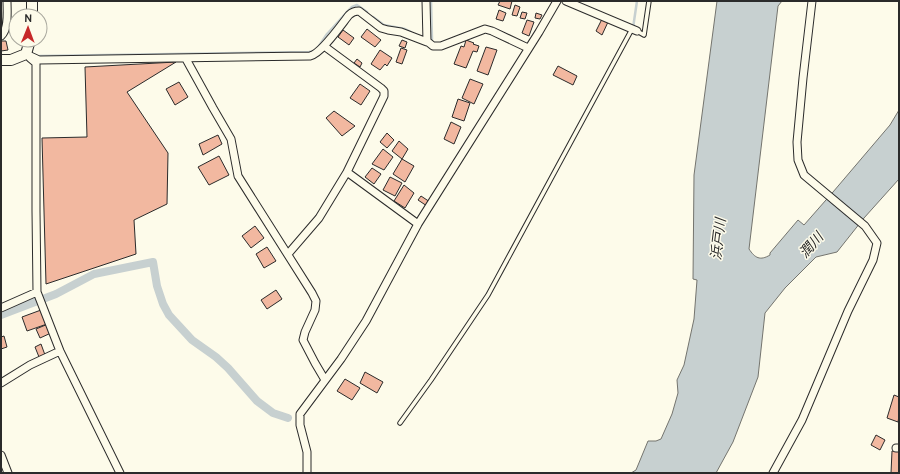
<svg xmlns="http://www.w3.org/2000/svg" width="900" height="474" font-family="Cabin,'Noto Sans JP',sans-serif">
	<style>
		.water { fill: #c7d0d0; stroke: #74746e }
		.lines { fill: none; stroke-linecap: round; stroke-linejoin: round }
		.stream { stroke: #c7d0d0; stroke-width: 2.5 }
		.canal { stroke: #c7d0d0; stroke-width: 8 }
		.building { fill: #f2b8a0; stroke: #2b2b2b }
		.lane-casing { stroke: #2b2b2b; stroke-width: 5.5 }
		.street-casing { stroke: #2b2b2b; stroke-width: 9 }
		.secondary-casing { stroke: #2b2b2b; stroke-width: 12 }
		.lane { stroke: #fdfbea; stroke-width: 3.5 }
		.street { stroke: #fdfbea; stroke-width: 7 }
		.secondary { stroke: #fdfbea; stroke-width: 10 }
		.labels { text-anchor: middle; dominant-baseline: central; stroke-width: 3; stroke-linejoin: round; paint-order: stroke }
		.water-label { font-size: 14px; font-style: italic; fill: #2b2b2b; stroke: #fdfbea }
	</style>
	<rect width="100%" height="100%" fill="#fdfbea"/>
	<!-- water -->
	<path class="water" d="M717,1H782L778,6L749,249C755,258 760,261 770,255V253L798,220L804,225L833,192L890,125L899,110V179L864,218L837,252L816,257L785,288L765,313L758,377L733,442L716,473H631L636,470L648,441H656L661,439L672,414L678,393L677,380L684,365L694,319L697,280L693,279L694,175Z"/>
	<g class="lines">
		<!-- stream -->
		<path class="stream" d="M431,1L432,39
			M373,17L384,25L405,29L411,32
			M633,28L637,1
			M40,56L309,52L315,51L317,49L327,34L347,12L352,7L357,5L367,12"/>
		<!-- canal -->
		<path class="canal" d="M1,315L56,294L94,274L153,262L157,286L163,304L169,315L192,340L216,357L228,368L257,401L273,413L288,418"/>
	</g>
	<!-- building -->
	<path class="building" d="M500,1H512L510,9L498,5Z
		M515,5L520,7L517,16L512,15Z
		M499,10L506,13L503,21L496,19Z
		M522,12L527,13L525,19L520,18Z
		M536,13L542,15L540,19L535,18Z
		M602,19L608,22L602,35L596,31Z
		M527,20L534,22L529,36L522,33Z
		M367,29L381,40L375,47L361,37Z
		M343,30L354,38L349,45L338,37Z
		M402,40L407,42L405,48L399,46Z
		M466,40L474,43L473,44L479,46L477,52L473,51L466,68L454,64L461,46L464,47Z
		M1,41H6L8,50L1,51Z
		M486,47L497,50L488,75L477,71Z
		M401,48L407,50L402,64L396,62Z
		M380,50L392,58L387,66L385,64L380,70L371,64Z
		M357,59L362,63L360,67L354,63Z
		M176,62L127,92L168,153L167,204L134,220L136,254L46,284L42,138L87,137L85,67Z
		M558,66L577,76L573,85L553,75Z
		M470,79L483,84L474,104L462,98Z
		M179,82L188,97L175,105L166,89Z
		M360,84L370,91L361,105L350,98Z
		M458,99L470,103L464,121L452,117Z
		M334,111L355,126L342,136L326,118Z
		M451,122L461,127L454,144L444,139Z
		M387,133L394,140L387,148L380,142Z
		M218,135L222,144L203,155L199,144Z
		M399,141L408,149L402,159L392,151Z
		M383,149L393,157L384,170L372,164Z
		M219,156L229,175L209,185L198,167Z
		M402,159L414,166L405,182L393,174Z
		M372,168L381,174L374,184L365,177Z
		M390,177L402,183L395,196L383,190Z
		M404,185L414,193L405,208L394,201Z
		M421,196L430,202L427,206L418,200Z
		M255,226L264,238L251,248L242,236Z
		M267,247L276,261L264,268L256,254Z
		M276,290L282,299L267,309L261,300Z
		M41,310L47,324L27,331L22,317Z
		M48,324L51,333L40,338L36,329Z
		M4,336L7,347L1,349V337Z
		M41,344L45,355L39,357L35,347Z
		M365,372L383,382L377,393L360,383Z
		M345,379L360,388L352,400L337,391Z
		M894,395L899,397V416L898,422L887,418Z
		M876,435L885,440L880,450L871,445Z
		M892,451H899V473H891Z"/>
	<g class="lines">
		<!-- lane casing -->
		<g class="lane-casing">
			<path id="lane" d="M637,31L644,35L649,1
				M400,423L431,380L488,295L632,29"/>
		</g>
		<!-- street casing -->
		<g class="street-casing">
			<path id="street" d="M426,1L427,42
				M566,1L637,31
				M1,36C9,29 7,11 7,1
				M26,54L39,60L310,56C321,54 341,25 349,15C352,12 355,11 359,11L381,28L388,30L401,32L427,42H428L433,46H441L485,29L492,31L528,48
				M30,58L36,63V211L37,292L60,351L120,473
				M186,59L213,108L231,139L238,176L312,293L316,301L315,310L305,332L303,340L315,363L325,380
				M347,172L418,224
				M288,254L319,218L347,172L384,96V91L381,88L324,46
				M1,308L37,292
				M1,383L30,365L60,351
				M896,448H899
				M1,455L8,473
				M307,473V452L300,425V414L341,359L366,321L418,224L539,32L557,1
				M773,473L802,420L848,311L873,260L877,243L865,226L804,175L798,160L797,142L803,78L812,1"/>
		</g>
		<!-- secondary casing -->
		<g class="secondary-casing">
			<path id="secondary" d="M32,16V1
				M1,60H11L26,54L30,40"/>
		</g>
		<!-- lane -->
		<use href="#lane" class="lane"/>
		<!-- street -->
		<use href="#street" class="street"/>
		<!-- secondary -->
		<use href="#secondary" class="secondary"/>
	</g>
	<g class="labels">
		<!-- water labels -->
		<g class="water-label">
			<text transform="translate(718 239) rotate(-83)">浜戸川</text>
			<text transform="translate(811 245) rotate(-49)">潤川</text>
		</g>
	</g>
	<!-- border -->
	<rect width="900" height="474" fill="none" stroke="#2b2b2b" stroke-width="4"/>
	<!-- north arrow -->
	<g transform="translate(28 28) rotate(1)"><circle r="19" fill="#fdfbea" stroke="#a9a89e"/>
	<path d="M0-3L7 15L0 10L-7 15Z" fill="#c62828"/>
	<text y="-6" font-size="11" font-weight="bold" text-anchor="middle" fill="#2b2b2b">N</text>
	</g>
</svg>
